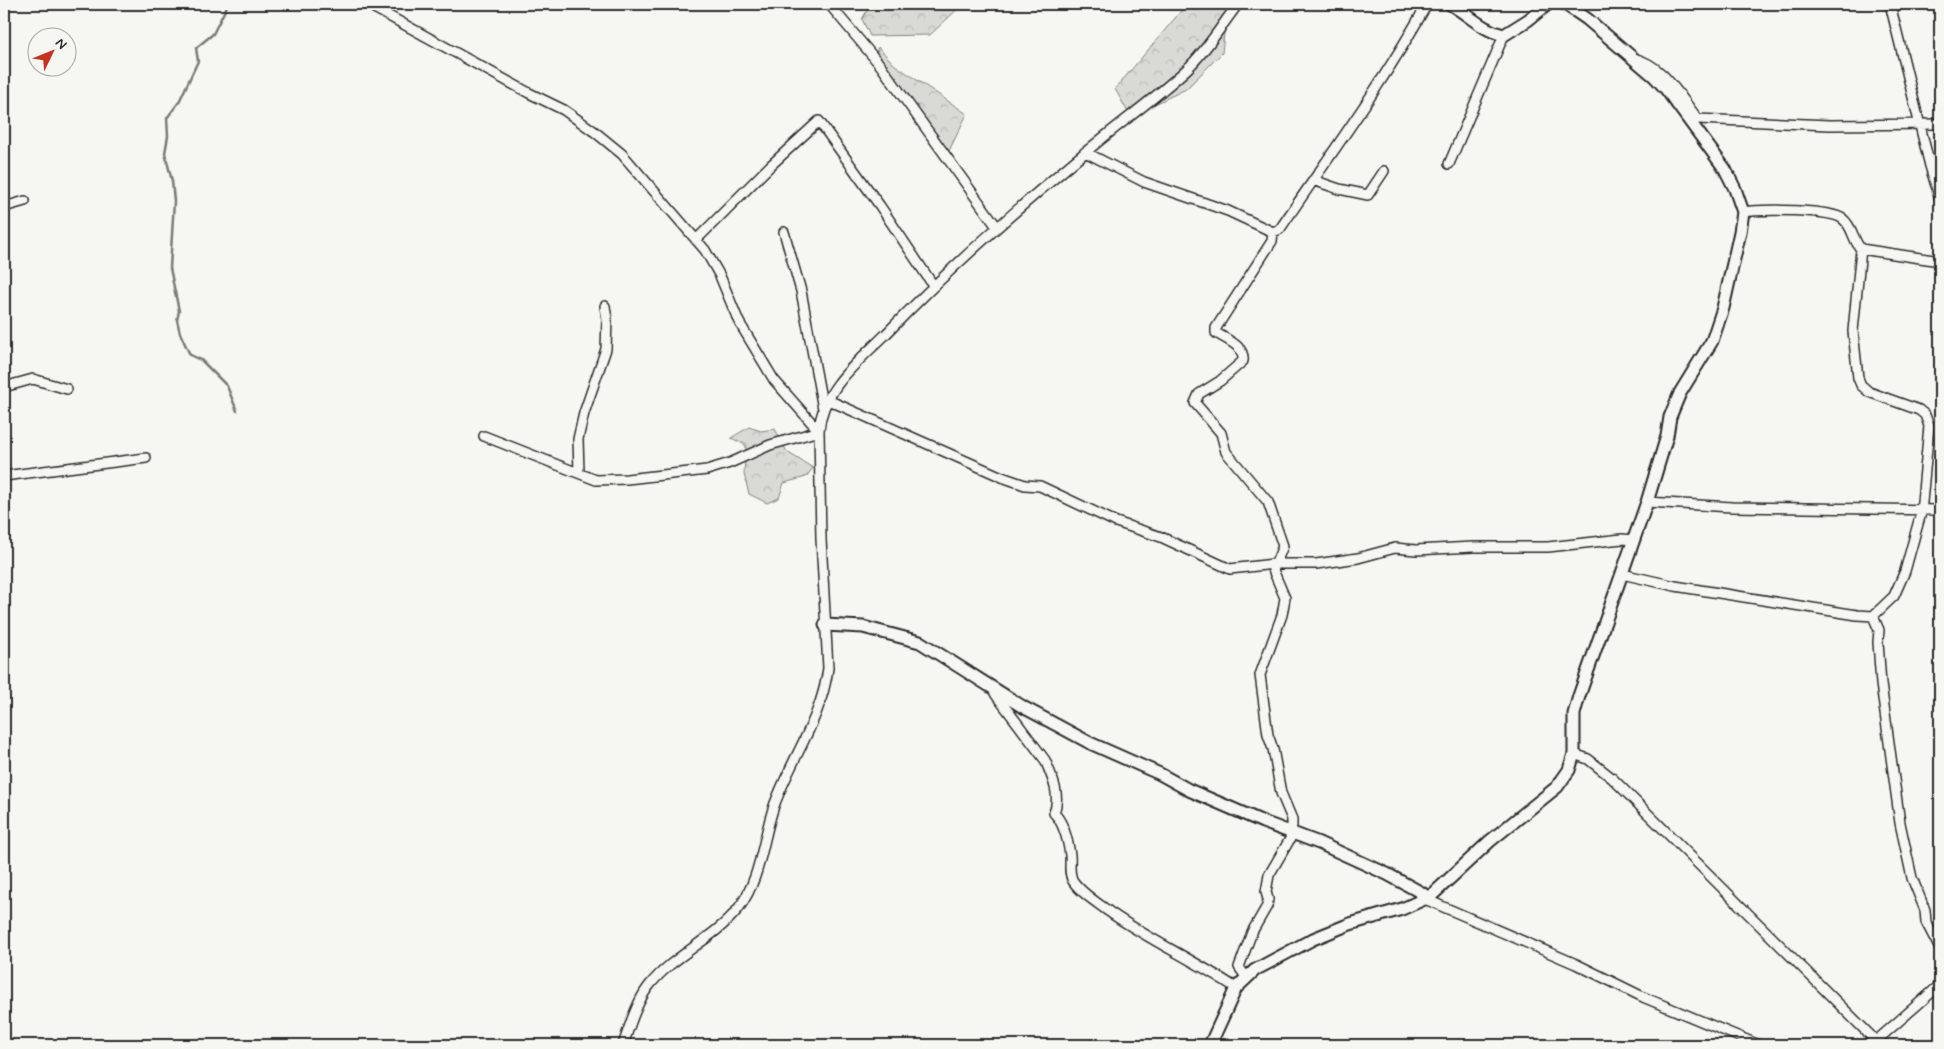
<svg xmlns="http://www.w3.org/2000/svg" width="1944" height="1049" font-family="Mynerve,sans-serif">
	<style>
		.forest { fill: url(#forest-crowns); stroke: #828280 }
		.lines { fill: none; stroke-linecap: round; stroke-linejoin: round }
		.stream { stroke: #7a7a78; stroke-width: 2.5 }
		.minor-casing { stroke: #2b2b2b; stroke-width: 12 }
		.tertiary-casing { stroke: #2b2b2b; stroke-width: 15 }
		.minor { stroke: #f6f6f2; stroke-width: 9 }
		.tertiary { stroke: #f6f6f2; stroke-width: 11 }
	</style>
	<defs>
		<pattern id="forest-crowns" width="20" height="18" patternUnits="userSpaceOnUse" patternTransform="scale(1.25)"><rect width="20" height="18" fill="#d9d9d5"/><path d="M2 6a3 3 0 1 1 6 0M12 15a3 3 0 1 1 6 0" fill="none" stroke="#babab7"/></pattern>
	</defs>
	<rect width="100%" height="100%" fill="#f6f6f2"/>
	<filter id="ink" filterUnits="userSpaceOnUse"><feTurbulence type="fractalNoise" baseFrequency=".02" numOctaves="2"/><feDisplacementMap in="SourceGraphic" scale="10" xChannelSelector="R" yChannelSelector="G"/><feConvolveMatrix kernelMatrix="1 2 1 2 8 2 1 2 1" color-interpolation-filters="sRGB"/></filter>
	<g filter="url(#ink)">
		<!-- forest -->
		<path class="forest" d="M871,4H963L930,35L870,36L862,19Z
			M1187,4H1227L1222,53L1186,89L1130,116L1115,89Z
			M878,47L895,65L967,114L946,157L874,59Z
			M749,427L761,431L775,429L787,452L813,468L806,477L784,483L779,498L767,503L749,494L744,474L746,445L731,438Z"/>
		<g class="lines">
			<!-- stream -->
			<path class="stream" d="M228,4L213,34L196,48L198,61L179,102L167,118L168,136L165,153L172,181L174,201L170,268L179,311L177,320L180,333L190,355L201,360L227,386L237,411"/>
			<!-- minor casing -->
			<g class="minor-casing">
				<path id="minor" d="M367,4L529,93L564,110L595,132L622,154L705,250L720,276L739,322L774,380L819,431L770,445L730,463L707,470L627,479L596,480L484,436
					M829,4L881,66L997,227
					M1890,4L1930,166L1940,199
					M1633,58C1664,65 1679,96 1698,119L1829,125L1940,124
					M1085,152L1144,182L1228,211L1273,232L1280,229C1330,155 1384,82 1427,4
					M1449,164L1504,35
					M1313,180L1339,189L1368,195L1384,171
					M4,207L25,201
					M1743,212C1760,209 1830,209 1843,219C1853,227 1853,241 1861,249L1940,261
					M784,232L801,291L823,409
					M696,240L770,166L819,121L880,206L933,285
					M1861,249L1853,331L1858,378L1861,385L1869,392L1919,410L1925,415L1929,426L1921,513L1905,571L1894,596L1873,616
					M4,387L33,379L67,389
					M828,400L1002,477L1025,485L1040,486L1116,522L1161,537L1230,569L1274,564H1316L1358,558L1395,548L1416,550L1473,547H1548L1622,539L1634,540
					M579,472L578,439L584,413L606,349L607,320L605,306
					M4,476L146,458
					M1647,502L1732,507L1940,510
					M1622,574L1675,586L1857,615L1873,616L1879,630L1878,642L1881,684L1900,823L1912,878L1925,910L1926,922L1940,949
					M993,689L996,695L1045,760C1052,777 1061,795 1054,813C1064,823 1068,841 1070,855C1071,864 1068,873 1073,881C1082,894 1099,904 1111,913C1151,941 1196,961 1236,988
					M1574,754L1588,759L1612,778L1880,1045
					M1425,899L1576,964L1643,997L1759,1045
					M1246,977L1239,967L1252,932L1267,906L1268,899L1266,892L1269,875L1290,839L1292,825V819L1281,793L1273,749L1268,735L1260,675L1282,615L1285,598L1273,570L1283,546L1268,502L1226,452L1221,433L1195,403L1199,394L1220,381L1243,361C1245,346 1227,340 1216,333V328L1272,241L1273,232
					M1876,1041L1940,985
					M623,1045C629,1028 637,1001 649,986C673,955 713,940 738,909C761,879 762,841 774,806C791,759 822,718 828,668L821,539L819,431C821,390 859,361 886,334C951,266 1021,205 1093,146C1124,120 1157,97 1187,69C1207,50 1221,26 1238,4"/>
			</g>
			<!-- tertiary casing -->
			<g class="tertiary-casing">
				<path id="tertiary" d="M1450,4C1468,14 1483,31 1504,35L1528,20L1548,4
					M825,625L863,627L920,642L1023,707L1090,743L1160,774L1189,790L1263,822L1319,843L1387,874L1422,893L1425,896V899
					M1210,1045L1236,988L1255,970L1313,939L1350,924L1402,909L1431,896L1490,841L1557,787L1569,770L1574,754V714L1579,696L1647,502L1667,436L1670,417L1680,393L1712,341L1723,308L1740,232L1743,212L1735,189L1725,169L1666,89L1654,76L1587,19L1565,4"/>
			</g>
			<!-- minor -->
			<use href="#minor" class="minor"/>
			<!-- tertiary -->
			<use href="#tertiary" class="tertiary"/>
		</g>
	</g>
	<!-- margin -->
	<rect width="1944" height="1049" fill="none" stroke="#f6f6f2" stroke-width="20"/>
	<rect x="10" y="10" width="1924" height="1029" fill="none" stroke="#2b2b2b" stroke-width="2" filter="url(#ink)"/>
	<!-- north arrow -->
	<g transform="translate(52 52) rotate(47)"><circle r="24" fill="#f6f6f2" stroke="#a5a5a2"/>
	<path d="M0-4L9 19L0 12L-9 19Z" fill="#c8321e"/>
	<text y="-8" font-size="14" font-weight="bold" text-anchor="middle" fill="#2b2b2b">N</text>
	</g>
</svg>
